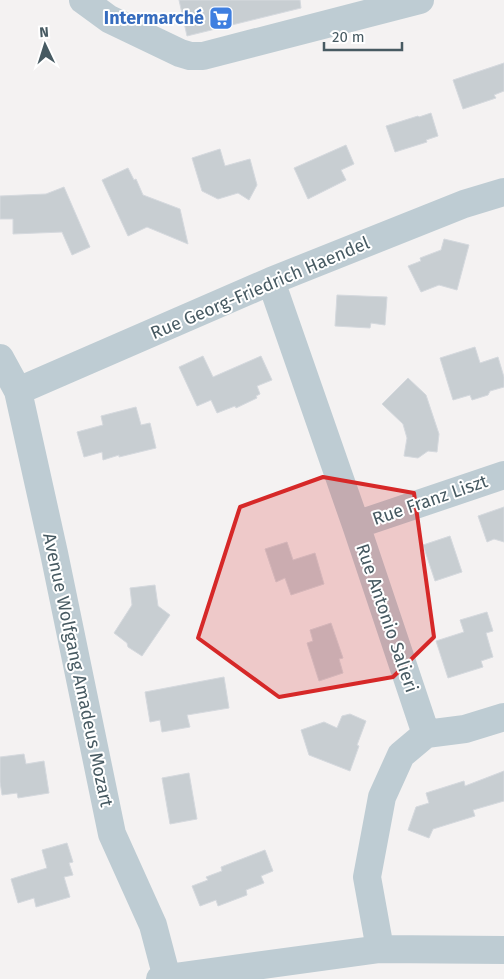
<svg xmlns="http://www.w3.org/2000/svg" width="504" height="979" font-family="'Fira Sans',sans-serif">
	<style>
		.building { fill: #c8ced2; stroke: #d5d9de }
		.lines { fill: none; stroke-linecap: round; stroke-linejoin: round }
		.minor { stroke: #beccd3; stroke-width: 28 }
		.marked { fill: #d62828; fill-opacity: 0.2; stroke: #d62828; stroke-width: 4; stroke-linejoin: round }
		.labels { text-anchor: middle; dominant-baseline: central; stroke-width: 4; stroke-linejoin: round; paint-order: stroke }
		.shop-label { font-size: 18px; font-weight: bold; fill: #366cbe; stroke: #fff; text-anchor: end }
		.street-label { font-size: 18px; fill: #475a62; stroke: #fff }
	</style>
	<rect width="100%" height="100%" fill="#f4f2f2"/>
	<!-- building -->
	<path class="building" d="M179,0H300L301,8L187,36Z
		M504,63V91L494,95L496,98L463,109L453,80Z
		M431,113L438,136L426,140L427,142L395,152L386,126L418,116L419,117Z
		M346,145L354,164L341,170L346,180L308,199L294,168Z
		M220,149L225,166L250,159L257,185L249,200L238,193L218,199L202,191L192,158Z
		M128,168L134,180L136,179L143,195L180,209L188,244L147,227L128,236L102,180Z
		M64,187L90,247L72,255L62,232L13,234V219H0V196L46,194Z
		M444,239L469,245L457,290L439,285L421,292L408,266L421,261L420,258L441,250Z
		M337,295L387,297L385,325L371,323L370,328L335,326Z
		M475,347L480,363L498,357L504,377V387L490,391L488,395L472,400L470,395L453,400L440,358Z
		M203,356L213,377L261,356L272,380L257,386L260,394L256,396L257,398L236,408L235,406L217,413L211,400L197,406L179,367Z
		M408,378L426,395L439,434L437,452L428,451L418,458L404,456L407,438L403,424L382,404Z
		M136,407L141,425L150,423L156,448L119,457V455L103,460L102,452L84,457L77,432L103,425L101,416Z
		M504,507V542L494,539L487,542L478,516Z
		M450,536L462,572L435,581L423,545Z
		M287,542L293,560L315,553L324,584L291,595L285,578L276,582L265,549Z
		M155,585L158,606L170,615L142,656L128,647L127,643L114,633L132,605L130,588Z
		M487,612L493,631L486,633L493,657L481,661L483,667L448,678L436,641L464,632L460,620Z
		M331,623L343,658L339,659L343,673L319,681L307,643L313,641L310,630Z
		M224,677L229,708L187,715L190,727L162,732L160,720L150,722L145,692Z
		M350,714L366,721L357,745L359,746L350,771L309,755L301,730L324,722L337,728L342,716Z
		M24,754L26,764L44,761L49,793L18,798L17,793L2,795L0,782V757Z
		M504,771V801L473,810L475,816L433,829L429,838L408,830L416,807L429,803L426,793L464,781L465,786Z
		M189,773L197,819L170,824L162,778Z
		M67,843L73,862L69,863L73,875L64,877L70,897L36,907L34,898L18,903L11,879L47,868L42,850Z
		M265,850L273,871L261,876L264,883L246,890L247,895L218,906L216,900L200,906L192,886L208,880L206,877L222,871L221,867Z"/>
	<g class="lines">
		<!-- minor -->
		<path class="minor" d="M83,0L109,19L180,53L190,56H203L420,0
			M271,281L356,525L426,734L401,755L382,797L367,877L380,949
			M0,358L18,391L54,553L112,834L153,925L167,978
			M18,391L271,281L464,204L504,192
			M356,525L504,475
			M426,734L465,729L504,717
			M160,979L380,949L504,950"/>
	</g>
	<!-- marked area -->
	<path class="marked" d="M323,477L414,493L434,637L393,677L279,697L198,638L240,507Z"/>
	<!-- icons -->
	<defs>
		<g id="supermarket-square" transform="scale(1.25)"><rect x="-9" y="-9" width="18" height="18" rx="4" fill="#3f7fe0" stroke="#fff"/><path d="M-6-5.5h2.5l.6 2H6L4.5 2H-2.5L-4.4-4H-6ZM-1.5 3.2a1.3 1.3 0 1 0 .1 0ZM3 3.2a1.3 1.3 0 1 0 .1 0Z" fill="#fff"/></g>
	</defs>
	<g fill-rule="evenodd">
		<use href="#supermarket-square" x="221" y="18"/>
	</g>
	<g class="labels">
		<!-- shop labels -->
		<g class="shop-label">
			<text x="204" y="18">Intermarché</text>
		</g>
		<!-- street labels -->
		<g class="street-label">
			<text transform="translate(260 288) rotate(-23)">Rue Georg-Friedrich Haendel</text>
			<text transform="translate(430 500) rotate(-19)">Rue Franz Liszt</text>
			<text transform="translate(387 618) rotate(71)">Rue Antonio Salieri</text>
			<text transform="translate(78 670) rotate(78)">Avenue Wolfgang Amadeus Mozart</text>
		</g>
	</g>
	<!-- north arrow -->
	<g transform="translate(45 45) rotate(356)" stroke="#ffffff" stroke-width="4" paint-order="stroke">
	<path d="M0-4L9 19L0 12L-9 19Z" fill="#475a62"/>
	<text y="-8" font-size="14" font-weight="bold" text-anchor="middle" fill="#475a62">N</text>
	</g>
	<!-- scale -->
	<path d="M324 42v8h78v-8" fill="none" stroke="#475a62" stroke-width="2.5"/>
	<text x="332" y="42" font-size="15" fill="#475a62" stroke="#ffffff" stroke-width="4" paint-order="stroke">20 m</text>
</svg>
